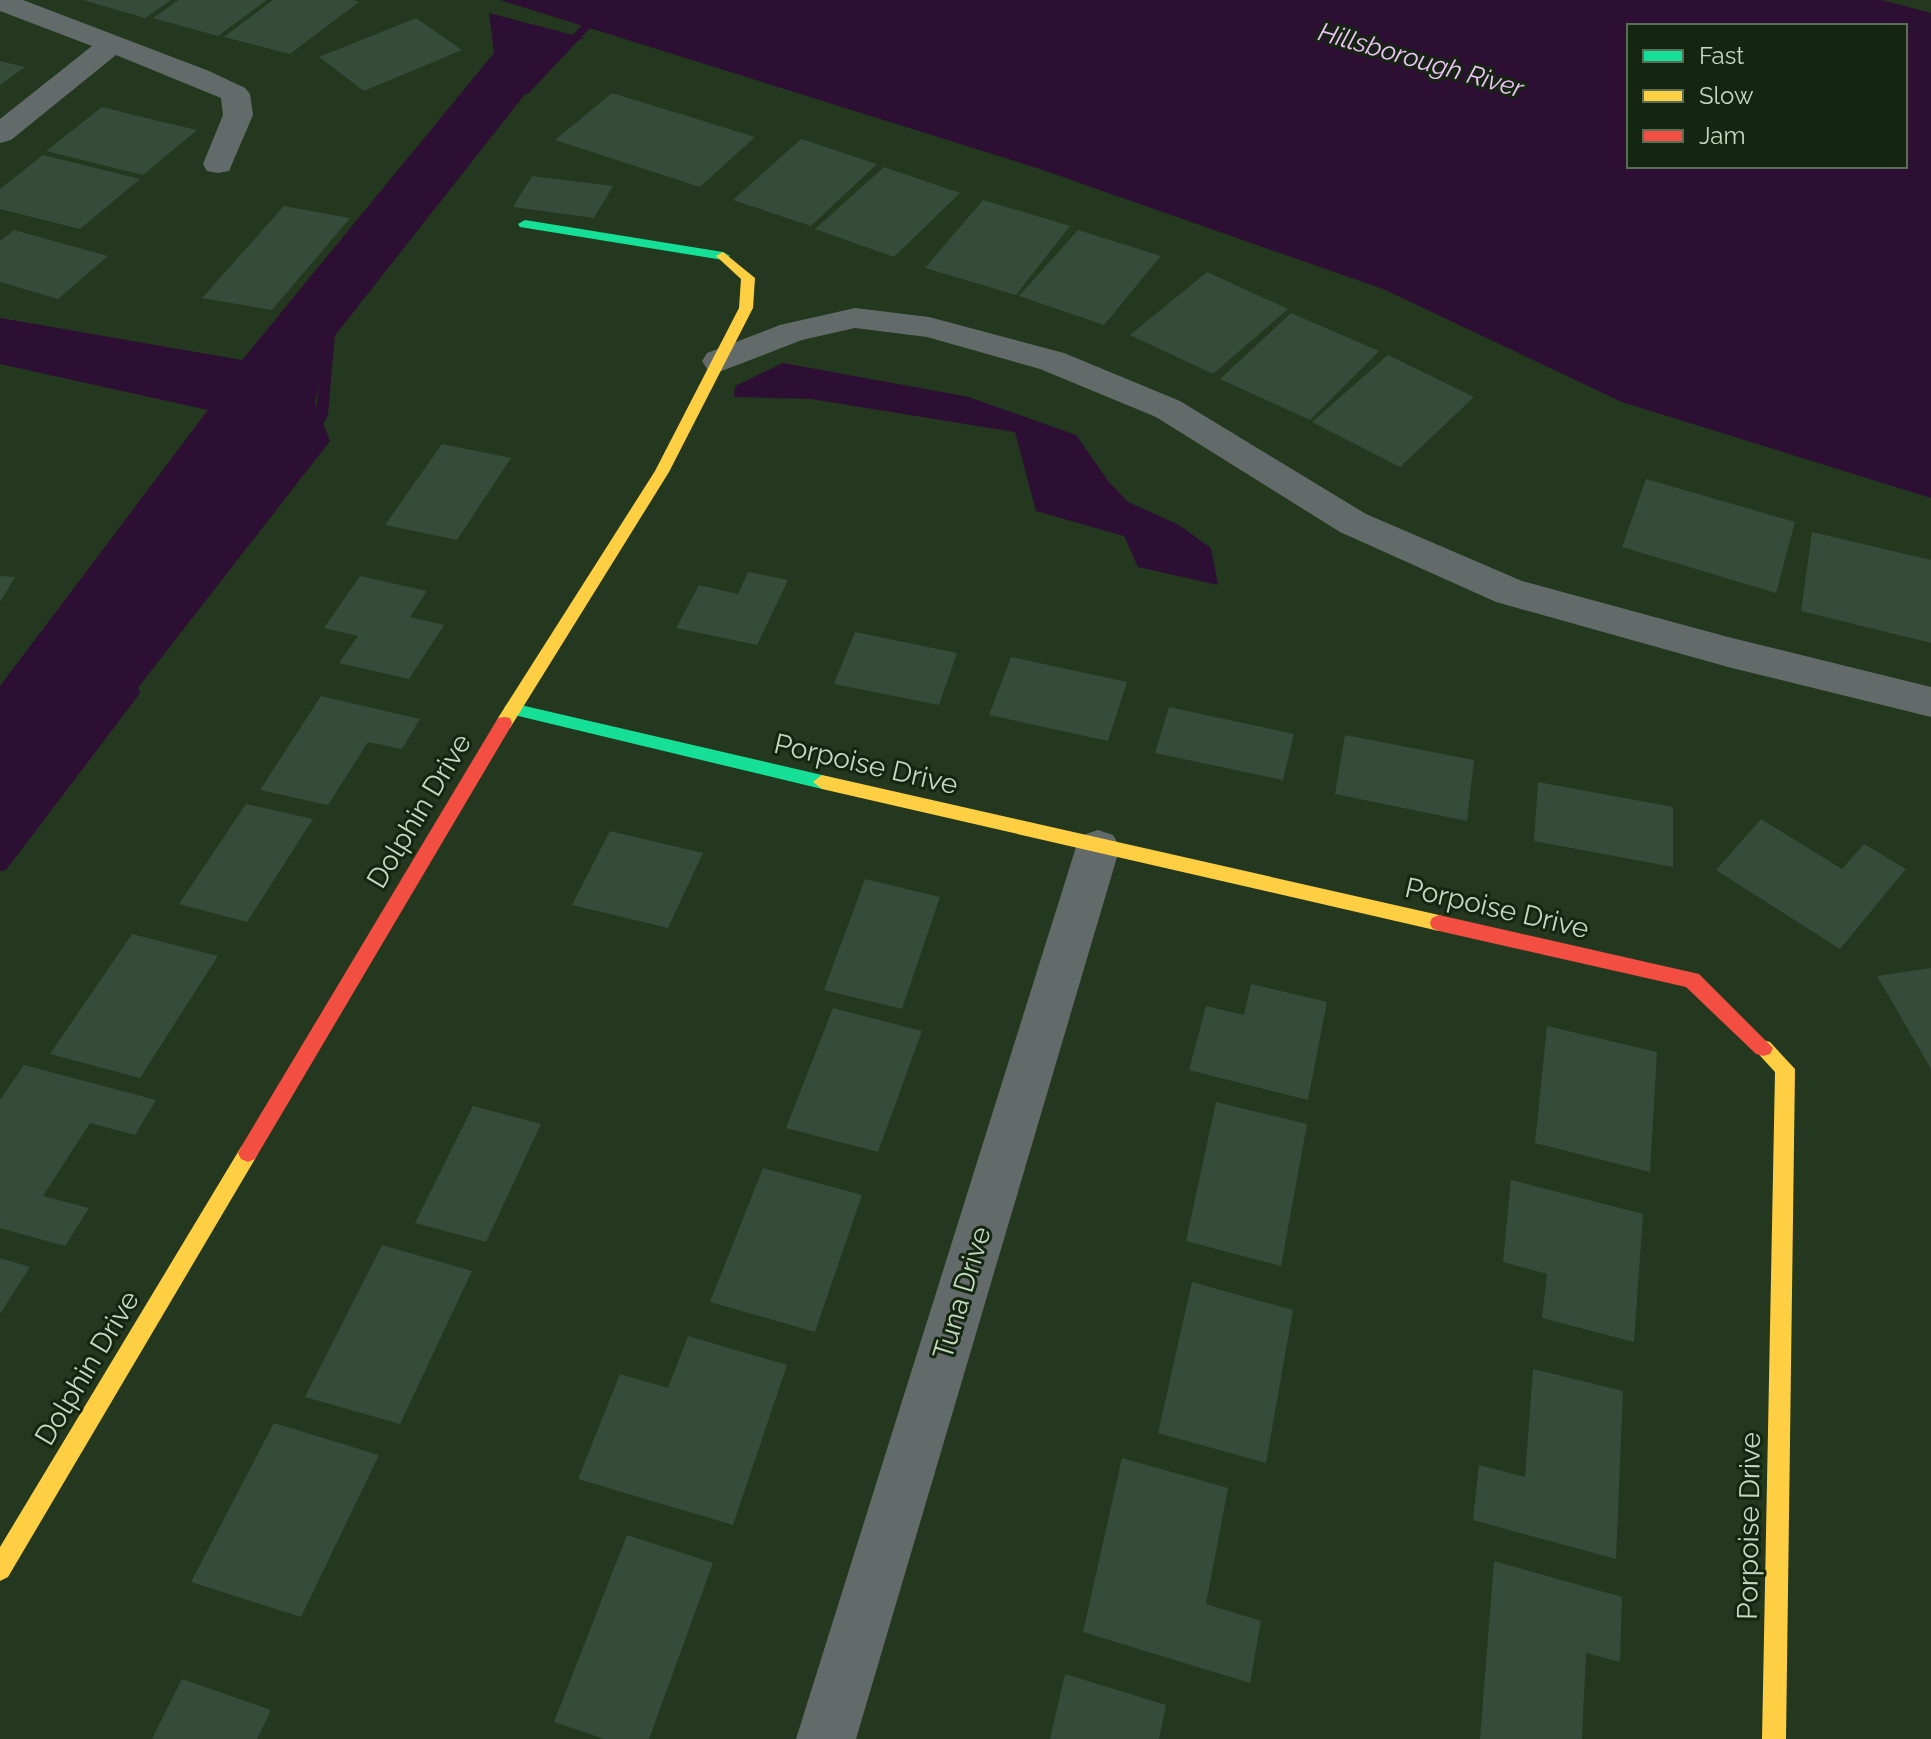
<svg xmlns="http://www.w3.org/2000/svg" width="1931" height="1739" font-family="Raleway,sans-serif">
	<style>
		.water { fill: #2d0f34; fill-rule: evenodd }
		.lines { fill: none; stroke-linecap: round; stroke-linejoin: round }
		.stream { fill: #2d0f34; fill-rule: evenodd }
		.building { fill: #344c39 }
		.street { fill: #626b69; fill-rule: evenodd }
		.fast { fill: #16e098; fill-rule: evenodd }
		.slow { fill: #ffcf43; fill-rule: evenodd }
		.jam { fill: #f24e42; fill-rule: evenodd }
		.labels { text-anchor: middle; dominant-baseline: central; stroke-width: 6; stroke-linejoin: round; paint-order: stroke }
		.far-water-label { font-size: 26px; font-style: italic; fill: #efc0fa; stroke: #142510 }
		.street-label { font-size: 28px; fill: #c3dabf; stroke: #142510 }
	</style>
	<rect width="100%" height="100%" fill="#23381e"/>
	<!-- water -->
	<path class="water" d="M500,0H1882L1931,13V498L1622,402L1383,289L1040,169ZM1905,26V166H1629V26Z
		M489,13L585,38L574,41L544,70L326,347L315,403L330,441L0,865V686L208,410L0,364V318L242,360L494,53Z
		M783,363L969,397L1076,435L1109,482L1128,502L1179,525L1211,548L1218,585L1138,567L1124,536L1036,511L1015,432L811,399L734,397L735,386Z"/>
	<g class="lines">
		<!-- stream -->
		<path class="stream" d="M583,24L592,26L528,94H520V90Z
			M334,321L340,325L335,333L328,415L315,440L310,441L303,437L316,415L323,333L330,322Z
			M133,686L138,688L140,692L138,696L6,870L0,871V853L128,688Z"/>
	</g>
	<!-- building -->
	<path class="building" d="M83,0H171L145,18Z
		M179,0H267L218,36L153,18Z
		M273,0H353L359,2L290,54L224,37Z
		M416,18L462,50L364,91L319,57Z
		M0,61L25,67L0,85Z
		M612,93L684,115L755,137L700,187L555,140Z
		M102,107L150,119L197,130L143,175L46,151Z
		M801,139L877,164L811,226L733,200Z
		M43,155L92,167L140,179L80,229L0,209V189Z
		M884,167L960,193L894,257L815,229Z
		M532,176L613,186L594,218L513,207Z
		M983,200L1070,226L1016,295L925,268Z
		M284,206L350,218L272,310L202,298Z
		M14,230L108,256L58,299L0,282V241Z
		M1078,230L1161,256L1104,325L1019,296Z
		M1207,272L1288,309L1213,374L1130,335Z
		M1291,313L1379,351L1310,420L1220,379Z
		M1388,355L1474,397L1400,467L1312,422Z
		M442,444L511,458L457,540L385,525Z
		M1646,479L1795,522L1776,593L1622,547Z
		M1812,532L1931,560V643L1801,611Z
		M748,572L788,580L757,645L676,628L699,585L738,594Z
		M0,576L15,577L0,602Z
		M360,576L427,591L410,617L444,625L409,679L339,663L358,636L324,628Z
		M855,632L957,653L939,705L834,684Z
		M1011,657L1127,682L1108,741L989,715Z
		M321,696L420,719L402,749L368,742L328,805L260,790Z
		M1169,707L1294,734L1283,780L1155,753Z
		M1345,735L1474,760L1467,821L1335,794Z
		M1538,782L1673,807V867L1534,841Z
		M246,804L313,819L247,922L179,904Z
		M1761,819L1842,869L1864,844L1906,869L1840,949L1716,870Z
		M610,831L703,853L668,928L572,905Z
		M865,879L940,897L902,1009L824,990Z
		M132,934L218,956L140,1078L50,1054Z
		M1931,968V1069L1877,976Z
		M1251,984L1327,1002L1308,1100L1189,1070L1206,1006L1244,1015Z
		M833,1008L922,1031L878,1152L786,1128Z
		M1547,1026L1657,1052L1650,1172L1535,1143Z
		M24,1065L156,1100L135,1135L90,1123L43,1196L89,1208L65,1246L0,1228V1100Z
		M1216,1102L1307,1124L1281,1266L1186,1241Z
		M473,1106L541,1124L486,1242L415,1223Z
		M763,1168L862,1195L815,1332L710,1302Z
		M1511,1180L1643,1214L1634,1342L1542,1318L1547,1274L1503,1262Z
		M382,1245L472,1271L400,1424L305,1397Z
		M0,1258L30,1267L0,1314Z
		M1192,1282L1293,1310L1266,1463L1158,1433Z
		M688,1336L787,1365L733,1525L578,1479L620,1374L668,1388Z
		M1533,1369L1623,1391L1616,1559L1473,1520L1479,1465L1525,1477Z
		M274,1423L379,1455L301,1617L191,1582Z
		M1122,1458L1228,1488L1206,1604L1261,1621L1250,1683L1083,1632Z
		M627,1535L713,1563L649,1739H604L554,1722Z
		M1494,1561L1622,1597L1620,1662L1586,1653L1582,1739H1480Z
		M1065,1674L1166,1705L1159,1739H1050Z
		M182,1679L271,1710L257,1739H152Z"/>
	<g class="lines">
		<!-- street -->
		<path class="street" d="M0,0H23L209,71L245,88L250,94L253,115L229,171L218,173L207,171L203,164L223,115L221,98L116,55L11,140L0,143V119L92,46L0,11Z
			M855,308L929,317L1064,353L1180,401L1366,514L1522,581L1728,637L1931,687V717L1728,667L1496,602L1340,532L1156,417L1040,369L927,337L855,328L802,340L719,372L707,369L702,361L707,353L780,325Z
			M1098,830L1113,835L1120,847L856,1739H796L1076,847L1083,835Z"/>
		<!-- fast -->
		<path class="fast" d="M525,220L723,252L730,256L723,260L520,227L518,224Z
			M512,703L822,775L831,782L822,789L506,713L504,709L506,705Z"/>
		<!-- slow -->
		<path class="slow" d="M723,252L755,278L753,308L669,472L510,728H498L496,723L498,718L655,471L739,308L741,279L716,256Z
			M822,775L1439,915L1446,918L1448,923L1446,928L1439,931L822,789L813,782Z
			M1763,1040L1770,1042L1795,1069L1786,1739H1762L1775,1072L1753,1048L1756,1042Z
			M248,1144L255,1147L258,1153L255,1159L8,1577L0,1581V1547L241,1147Z"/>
		<!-- jam -->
		<path class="jam" d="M504,717L510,718L512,723L510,728L255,1159L248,1162L241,1159L238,1153L241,1147L498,718Z
			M1439,915L1699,974L1773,1048L1770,1054L1763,1056L1756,1054L1686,987L1439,931L1432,928L1430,923L1432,918Z"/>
	</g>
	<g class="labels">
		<!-- far-water labels -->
		<g class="far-water-label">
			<text transform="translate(1421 60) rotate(16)">Hillsborough River</text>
		</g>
		<!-- street labels -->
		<g class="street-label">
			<text transform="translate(866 764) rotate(13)">Porpoise Drive</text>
			<text transform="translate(419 811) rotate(-59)">Dolphin Drive</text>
			<text transform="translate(1497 908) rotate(13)">Porpoise Drive</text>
			<text transform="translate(962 1293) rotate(-73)">Tuna Drive</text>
			<text transform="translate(87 1368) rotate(-59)">Dolphin Drive</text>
			<text transform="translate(1749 1526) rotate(-89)">Porpoise Drive</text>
		</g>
	</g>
	<!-- legend -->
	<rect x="1627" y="24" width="280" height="144" fill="#142510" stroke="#5a6d56" stroke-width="2"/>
	<rect x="1643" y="50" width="40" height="12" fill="#16e098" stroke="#5a6d56" stroke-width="2"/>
	<text x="1699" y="64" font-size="24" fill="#c3dabf">Fast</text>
	<rect x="1643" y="90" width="40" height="12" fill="#ffcf43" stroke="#5a6d56" stroke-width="2"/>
	<text x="1699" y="104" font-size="24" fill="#c3dabf">Slow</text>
	<rect x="1643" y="130" width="40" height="12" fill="#f24e42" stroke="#5a6d56" stroke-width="2"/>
	<text x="1699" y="144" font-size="24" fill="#c3dabf">Jam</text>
</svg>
